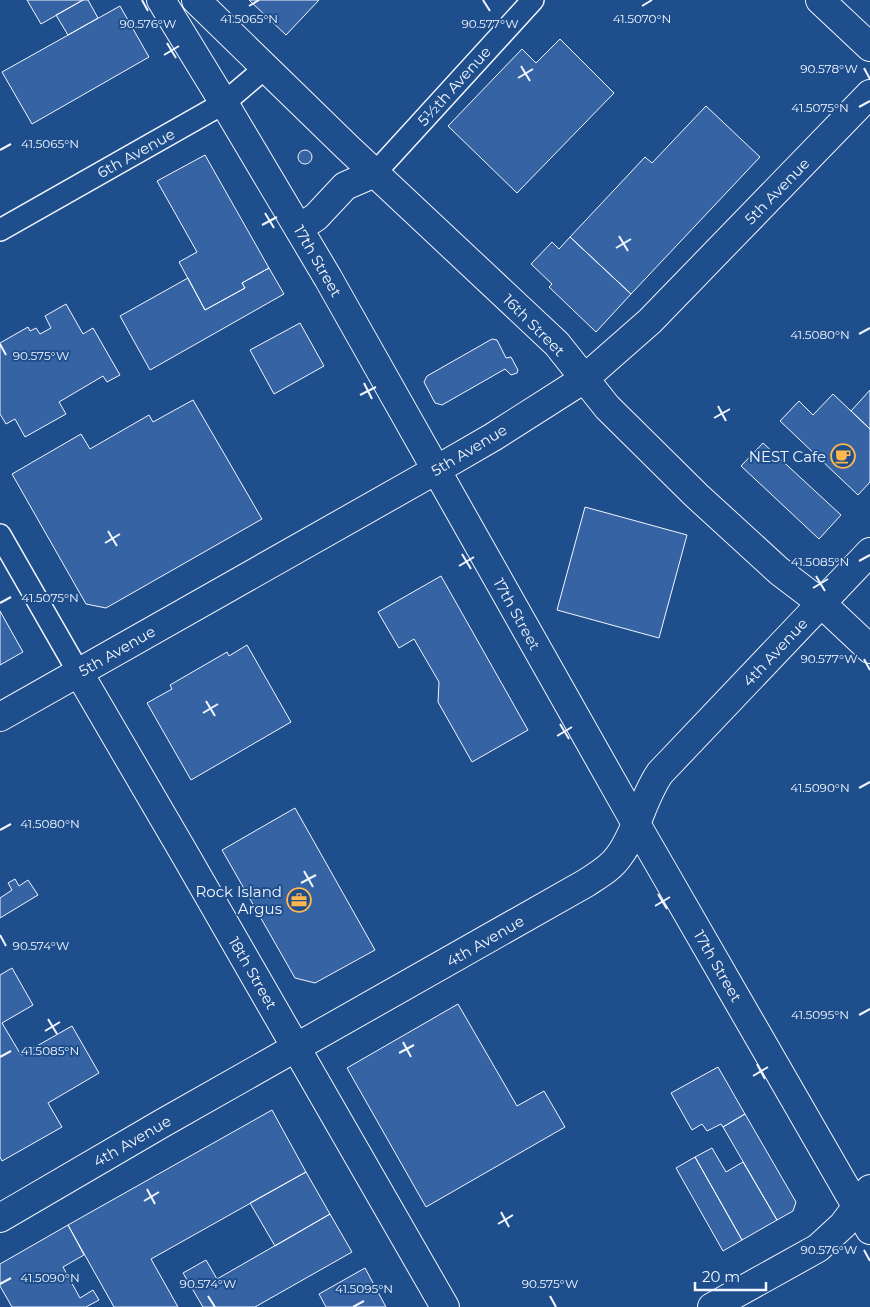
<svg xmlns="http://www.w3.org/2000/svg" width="870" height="1307" font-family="Montserrat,sans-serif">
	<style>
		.building { fill: #3563a3; stroke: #f2f6ff }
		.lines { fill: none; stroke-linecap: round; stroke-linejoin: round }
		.street-casing { stroke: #f2f6ff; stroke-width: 24 }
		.secondary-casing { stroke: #f2f6ff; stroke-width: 30 }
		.street { stroke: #1f4e8c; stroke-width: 21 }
		.secondary { stroke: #1f4e8c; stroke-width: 28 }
		.ticks { fill: none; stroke: #f2f6ff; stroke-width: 2 }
		.labels { text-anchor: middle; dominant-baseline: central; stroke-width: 4; stroke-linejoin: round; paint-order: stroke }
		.street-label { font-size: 15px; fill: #f2f6ff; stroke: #1f4e8c }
		.poi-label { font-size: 15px; fill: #f2f6ff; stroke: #1f4e8c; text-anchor: end }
		.ticks-label { font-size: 12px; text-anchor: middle; fill: #f2f6ff; stroke: #1f4e8c; stroke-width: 4; stroke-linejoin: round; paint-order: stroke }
	</style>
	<rect width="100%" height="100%" fill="#1f4e8c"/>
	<!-- building -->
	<path class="building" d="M27,0H83L41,24Z
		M83,0H88L98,18L68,35L56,15Z
		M249,0H319L286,35Z
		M120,6L149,57L32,124L2,72Z
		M560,39L614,93L517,193L448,126L522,49L536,63Z
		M706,106L760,157L631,294L570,237L645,157L652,163Z
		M298 157a7 7 0 1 1 14 0a7 7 0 1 1-14 0Z
		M205,155L269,268L242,283L245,288L205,310L179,262L197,252L157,181Z
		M570,237L631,294L596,332L549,287L552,284L531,264L552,242L559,249Z
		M269,268L284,294L150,370L120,316L188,278L205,310L245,288L242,283Z
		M66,304L83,334L93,328L120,375L107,382L103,376L59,402L66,414L25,437L15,419L6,424L0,414V343L28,327L30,331L36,328L40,334L51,328L45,316Z
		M300,323L324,366L274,394L250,350Z
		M492,339L497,340L506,358L511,357L518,370L517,373L511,375L505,369L442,405L435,403L424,382L427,376Z
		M870,390V429L851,411Z
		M833,394L870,429V482L858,495L780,421L799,401L813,415Z
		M193,400L262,519L106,608L86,604L12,474L81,434L90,449L149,415L153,422Z
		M763,443L841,515L819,539L741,466Z
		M585,507L687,535L659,638L557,610Z
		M441,576L528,730L472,762L438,702L439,682L414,639L399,648L378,612Z
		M0,611L23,652L0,665Z
		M247,645L291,722L191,780L147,703L172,689L170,685L227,652L229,656Z
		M295,808L375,950L315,983L295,978L222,850Z
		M15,879L19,886L28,880L38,895L0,918V898L12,890L8,883Z
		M12,968L33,1005L2,1023L21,1055L72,1026L99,1073L48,1103L62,1127L2,1161L0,1157V975Z
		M458,1004L517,1106L544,1091L565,1127L426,1207L347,1068Z
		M718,1067L745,1114L723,1127L721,1124L707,1131L702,1124L692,1130L671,1093Z
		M272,1110L306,1172L151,1259L178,1307H114L68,1225Z
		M745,1114L796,1202L793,1211L777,1220L723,1127Z
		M712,1148L726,1172L743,1162L777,1220L742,1240L695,1157Z
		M695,1157L742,1240L723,1251L676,1168Z
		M306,1172L330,1214L275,1246L250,1203Z
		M330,1214L352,1252L255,1307H203L183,1273L206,1260L217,1279Z
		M68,1225L84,1255L63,1267L80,1298L93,1290L99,1300L86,1307H12L0,1286V1264Z
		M365,1268L386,1307H326L319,1294Z"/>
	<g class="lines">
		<!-- street casing -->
		<g class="street-casing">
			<path id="street" d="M375,173L533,0
				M0,230L224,103L265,68
				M0,535L79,673"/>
		</g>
		<!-- secondary casing -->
		<g class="secondary-casing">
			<path id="secondary" d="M161,0L224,103L328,278L635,822L870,1230
				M196,0L347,147L557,344L607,407L696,495L779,571L821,603L870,649
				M820,0L870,47
				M299,228L316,217L345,186L375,173
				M79,673L187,858L445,1307
				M0,717L436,470L493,437L584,379L650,321L870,94
				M0,1218L161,1124L586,883C598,875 611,868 619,856C637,832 642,799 660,773L870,552
				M712,1307L818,1248L843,1225L870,1189"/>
		</g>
		<!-- street -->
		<use href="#street" class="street"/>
		<!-- secondary -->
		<use href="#secondary" class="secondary"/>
	</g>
	<!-- ticks -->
	<path class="ticks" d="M142,0L148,11M483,0L490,11M249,6L259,0M642,6L652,0M167,43L176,58M164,55L179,46M521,66L530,81M864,68L870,79M518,78L533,69M859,107L870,101M0,150L11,144M265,213L274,228M262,225L277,217M619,236L628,251M616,248L631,239M859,334L870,328M0,344L6,355M364,383L372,399M360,395L376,387M718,406L726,421M714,418L730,409M108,531L117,546M105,543L120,534M462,554L471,569M859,561L870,555M459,566L474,557M816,576L825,591M813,588L828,579M0,603L11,597M864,659L870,670M206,701L215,716M203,713L218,704M560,724L569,739M557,736L572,727M859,788L870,782M0,830L11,824M304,871L313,887M301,883L316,875M658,894L667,909M655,906L670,897M0,935L6,946M859,1015L870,1009M48,1019L57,1034M45,1031L60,1022M403,1042L411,1057M399,1053L414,1045M0,1057L11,1051M757,1064L765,1079M753,1076L768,1067M147,1189L155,1204M144,1201L159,1192M501,1212L509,1227M498,1224L513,1215M864,1250L870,1261M0,1284L11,1278M208,1296L215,1307M550,1296L556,1307M353,1307L364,1301"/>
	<!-- icons -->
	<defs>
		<g id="cafe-ring" transform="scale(1.25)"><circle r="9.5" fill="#1f4e8c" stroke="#ffb74d" stroke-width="1.5"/><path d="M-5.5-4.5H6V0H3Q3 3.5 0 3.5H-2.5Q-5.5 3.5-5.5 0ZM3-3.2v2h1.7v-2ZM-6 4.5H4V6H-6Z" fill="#ffb74d"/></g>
		<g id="office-ring" transform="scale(1.25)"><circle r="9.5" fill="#1f4e8c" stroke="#ffb74d" stroke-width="1.5"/><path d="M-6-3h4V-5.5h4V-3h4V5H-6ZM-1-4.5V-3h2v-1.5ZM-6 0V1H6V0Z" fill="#ffb74d"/></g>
	</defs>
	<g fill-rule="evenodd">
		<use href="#cafe-ring" x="843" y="456"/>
		<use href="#office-ring" x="299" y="900"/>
	</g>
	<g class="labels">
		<!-- street labels -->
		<g class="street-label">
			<text transform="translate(454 86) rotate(-48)">5½th Avenue</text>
			<text transform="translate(136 153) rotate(-29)">6th Avenue</text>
			<text transform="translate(777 191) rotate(-46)">5th Avenue</text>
			<text transform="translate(318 261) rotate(60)">17th Street</text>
			<text transform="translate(534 325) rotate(45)">16th Street</text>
			<text transform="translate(469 450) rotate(-31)">5th Avenue</text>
			<text transform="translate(517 614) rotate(61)">17th Street</text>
			<text transform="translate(117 651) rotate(-30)">5th Avenue</text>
			<text transform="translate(775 652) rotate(-47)">4th Avenue</text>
			<text transform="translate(485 941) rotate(-30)">4th Avenue</text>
			<text transform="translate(718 966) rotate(60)">17th Street</text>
			<text transform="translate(253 973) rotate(60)">18th Street</text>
			<text transform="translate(132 1141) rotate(-30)">4th Avenue</text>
		</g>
		<!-- poi labels -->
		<g class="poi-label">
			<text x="826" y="456">NEST Cafe</text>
			<text x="282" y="891">Rock Island<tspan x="282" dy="17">Argus</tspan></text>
		</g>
	</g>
	<g class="ticks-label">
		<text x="249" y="23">41.5065°N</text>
		<text x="642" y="23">41.5070°N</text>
		<text x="490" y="28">90.577°W</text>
		<text x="148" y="28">90.576°W</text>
		<text x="829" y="73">90.578°W</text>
		<text x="820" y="112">41.5075°N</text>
		<text x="50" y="148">41.5065°N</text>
		<text x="820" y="339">41.5080°N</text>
		<text x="41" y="360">90.575°W</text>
		<text x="820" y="566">41.5085°N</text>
		<text x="50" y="602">41.5075°N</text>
		<text x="829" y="663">90.577°W</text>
		<text x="820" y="792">41.5090°N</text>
		<text x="50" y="828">41.5080°N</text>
		<text x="41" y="950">90.574°W</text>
		<text x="820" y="1019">41.5095°N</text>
		<text x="50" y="1055">41.5085°N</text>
		<text x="829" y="1254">90.576°W</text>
		<text x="50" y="1282">41.5090°N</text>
		<text x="208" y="1288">90.574°W</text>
		<text x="550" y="1288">90.575°W</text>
		<text x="364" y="1293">41.5095°N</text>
	</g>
	<!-- scale -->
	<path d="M695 1282v8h71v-8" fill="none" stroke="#f2f6ff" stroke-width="2.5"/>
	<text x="702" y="1282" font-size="15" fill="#f2f6ff" stroke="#1f4e8c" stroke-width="4" paint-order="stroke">20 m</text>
</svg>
